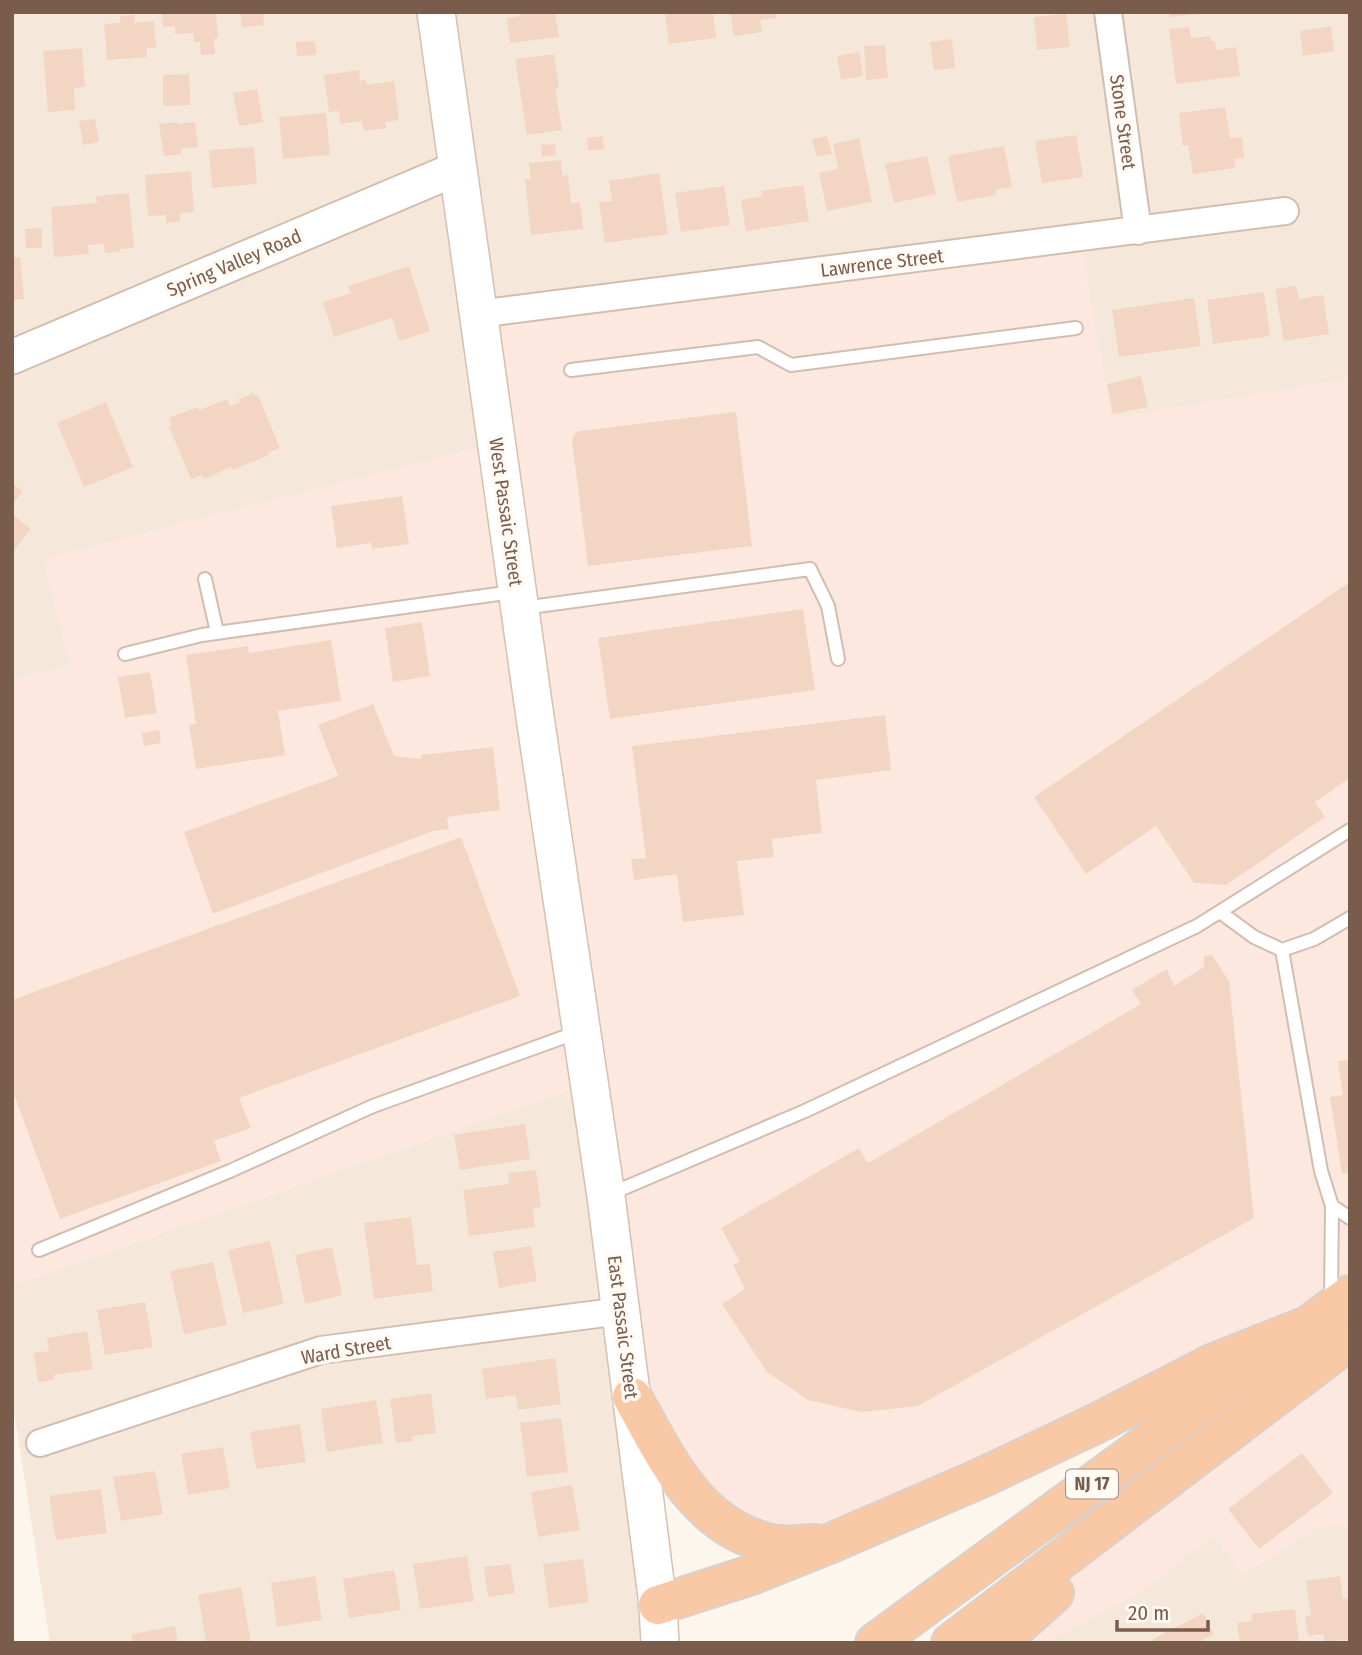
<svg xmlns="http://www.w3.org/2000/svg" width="1362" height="1655" font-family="'Fira Sans Condensed',sans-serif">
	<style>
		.residential { fill: #f5e8da }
		.commercial { fill: #fde8e0 }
		.building { fill: #f3d5c3 }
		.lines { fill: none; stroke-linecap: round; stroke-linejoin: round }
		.service-casing { stroke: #d1beb0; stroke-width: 16 }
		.minor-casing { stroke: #d1beb0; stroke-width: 30 }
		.tertiary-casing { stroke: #d1beb0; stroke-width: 37 }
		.secondary-casing { stroke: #d6c0b0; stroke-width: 40 }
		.trunk-casing { stroke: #dad1cd; stroke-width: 42 }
		.service { stroke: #fff; stroke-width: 12 }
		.minor { stroke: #fff; stroke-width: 26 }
		.tertiary { stroke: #fff; stroke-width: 33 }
		.secondary { stroke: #fff; stroke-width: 37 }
		.trunk { stroke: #f9c8a4; stroke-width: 38 }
		.labels { text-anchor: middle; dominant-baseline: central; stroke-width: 7; stroke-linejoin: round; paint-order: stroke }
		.shield { fill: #fffaf3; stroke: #a28b7f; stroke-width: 2 }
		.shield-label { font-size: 18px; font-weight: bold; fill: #7a5c4d }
		.street-label { font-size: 19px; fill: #7a5c4d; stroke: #fffaf3 }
	</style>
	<rect width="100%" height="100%" fill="#fdf6ec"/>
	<!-- residential -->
	<path class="residential" d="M12,12H1350V379L1111,419L1080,238L481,447L44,559L70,666L12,680Z
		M589,1083L660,1643H50L12,1398V1286Z
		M1350,1525V1643H1046L1149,1586L1213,1535L1243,1574L1317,1528Z"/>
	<!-- commercial -->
	<path class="commercial" d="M1080,238L1111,419L1350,379V1277L1303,1312L831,1543L735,1532L632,1397L589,1083L12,1286V680L70,666L43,559L481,447L478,314Z
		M1350,1340V1525L1317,1528L1243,1574L1213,1535L1149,1586L1046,1643H998L1260,1407Z"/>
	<!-- building -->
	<path class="building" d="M162,12H216L218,38L214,39L215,54L201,55L200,42H194L193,33L175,34V26L163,27Z
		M240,12H263L264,25L242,27Z
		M520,12H555L559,37L510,43L507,18L520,16Z
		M665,12H713L716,38L669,44Z
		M730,12H775L776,18L760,20L762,32L734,36Z
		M1169,12H1199V14L1170,17Z
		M1066,14L1070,47L1037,50L1034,17Z
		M135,15L134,23L154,21L156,47L147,48V57L107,60L104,24L120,23V16Z
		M1331,26L1334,51L1303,56L1300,31Z
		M1189,27L1191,38L1210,36L1211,41H1215L1216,50L1236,47L1240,76L1176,84L1169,29Z
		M952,39L955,68L934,70L930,42Z
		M315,41L316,55L297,56L296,42Z
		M885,45L888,78L866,80L864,46Z
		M82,48L85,87L74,88L75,110L48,112L43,51Z
		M859,52L863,76L841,80L837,56Z
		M554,54L559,88H555L562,130L527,135L515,59Z
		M359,70L360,81L366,80L367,85L394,81L399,120L385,122L386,128L364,131L362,121L340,124L339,111L329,112L324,75Z
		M189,74L190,105L163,106V75Z
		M257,89L263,122L239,126L233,93Z
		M1225,107L1230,138L1242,137L1244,158L1234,159L1235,168L1193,174L1188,145L1183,146L1179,113Z
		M326,113L330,155L283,159L279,117Z
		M95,119L99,142L83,145L79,121Z
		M178,122V124L195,122L198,147L181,149L182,154L164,156L159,124Z
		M1076,135L1083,177L1042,183L1035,141Z
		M602,136L604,149L588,151L587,138Z
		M827,136L832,154L817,157L812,139Z
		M859,138L872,202L827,211L819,173L838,169L833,144Z
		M555,144L556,155L542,157L541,145Z
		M1004,146L1012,187L995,190L996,195L957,202L948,156Z
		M254,147L257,184L212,188L209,150Z
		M927,156L936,194L894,203L885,164Z
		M561,160L562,176L568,175L571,203L580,202L583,229L531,235L525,179H531L529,163Z
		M191,171L194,212L180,213V222L166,223V215L148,216L145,175Z
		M659,173L668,234L605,243L599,202L612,201L609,181Z
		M803,185L809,221L746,231L741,200L762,196L761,191Z
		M724,186L730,225L681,232L675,193Z
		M129,193L134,248L119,249L120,252L105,253L104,244L88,245L89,254L54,257L51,207L97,203L96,196Z
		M42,228V248H26L25,229Z
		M20,257L24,299L12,300V258Z
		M409,266L430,331L399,341L392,318L334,337L323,302L351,293L348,286Z
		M1296,286L1299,299L1323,295L1329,334L1284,341L1275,289Z
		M1264,292L1270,336L1213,344L1207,300Z
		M1194,298L1201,346L1119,357L1112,310Z
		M1141,376L1148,407L1113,414L1107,384Z
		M253,393L254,396L258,395L280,448L268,453L269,455L233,470L231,467L204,479L202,475L191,479L169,427L172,425L169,418L198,407L199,410L227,399L230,406L240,402L239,399Z
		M106,402L133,467L84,487L57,423Z
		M736,412L752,546L588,566L572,441L575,433L580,431Z
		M12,484L23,491L12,505Z
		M402,496L409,544L372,549L371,543L337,548L331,506Z
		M12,514L31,529L12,553Z
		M1350,582V778L1315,802L1325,817L1226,885L1194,883L1156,826L1086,874L1034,797Z
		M803,609L815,690L610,719L598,638Z
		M422,622L430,676L393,682L385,628Z
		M331,640L341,701L278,711L285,755L196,769L189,725L196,724L186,655L248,646L249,653Z
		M150,672L157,713L125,718L118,677Z
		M373,704L394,756L422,759L421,755L493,747L500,810L447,817L449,829L433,831L213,914L184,832L338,776L318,725Z
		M885,715L891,770L816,780L822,833L772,839L774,857L737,861L744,915L683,922L677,874L634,880L631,859L646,858L632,746Z
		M159,730L161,743L144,746L142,733Z
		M461,837L520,996L239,1098L251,1128L214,1141L221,1161L60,1219L12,1089V1000Z
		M1212,955L1229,981L1254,1218L918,1406L861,1412L808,1400L767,1372L722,1304L745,1289L733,1265L740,1262L721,1228L859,1148L868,1163L1141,1004L1132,990L1167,969L1174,986L1204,967V956Z
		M1350,1060V1173L1342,1174L1330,1097L1343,1095L1338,1061Z
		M525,1124L530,1159L460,1170L454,1135Z
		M536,1170L541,1207L533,1208L535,1227L469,1236L463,1190L509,1184L508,1173Z
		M411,1217L417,1265L430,1264L433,1291L374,1299L364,1223Z
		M270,1241L284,1304L243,1313L228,1250Z
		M531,1246L537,1281L499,1288L493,1252Z
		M332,1247L342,1295L305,1304L295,1255Z
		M213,1262L227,1325L184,1334L170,1271Z
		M145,1302L153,1347L105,1355L97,1310Z
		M87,1331L93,1369L54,1375V1380L38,1382L34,1353L49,1351L47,1338Z
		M555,1358L561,1404L518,1410L516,1395L486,1399L482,1369Z
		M431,1393L436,1433L412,1436L413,1441L396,1443L390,1399Z
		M376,1400L383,1443L327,1452L321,1409Z
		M561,1418L568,1472L527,1477L520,1423Z
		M300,1424L306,1462L256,1469L250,1432Z
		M223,1447L230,1488L188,1495L181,1454Z
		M1302,1453L1333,1493L1259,1549L1228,1509Z
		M155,1471L163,1514L121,1521L113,1477Z
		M572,1485L580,1530L538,1537L531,1492Z
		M101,1489L107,1533L56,1540L49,1496Z
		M467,1556L474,1601L420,1609L413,1564Z
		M583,1559L589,1602L549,1608L543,1564Z
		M510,1564L515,1593L488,1597L484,1567Z
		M394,1570L401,1610L349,1618L343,1579Z
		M315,1576L322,1620L277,1627L271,1583Z
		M1340,1576L1343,1599L1350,1598V1639L1325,1642L1323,1634L1308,1636L1305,1616L1311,1615L1306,1581Z
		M241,1587L251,1642L206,1643L198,1595Z
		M1295,1609L1299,1643H1240L1237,1623L1252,1621L1251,1614Z
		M1203,1613L1214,1634L1202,1640L1203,1643H1155L1153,1639Z
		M175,1626L178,1643H133L132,1634Z"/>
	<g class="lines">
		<!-- service casing -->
		<g class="service-casing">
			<path id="service" d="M571,370L758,347L791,365L1076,328
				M205,579L217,632
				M523,608L810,569L828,606L838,659
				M125,654L202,635L513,592
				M1220,912L1254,937L1282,950L1314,939L1350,918
				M1282,950L1321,1171L1332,1206L1331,1301
				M610,1194L805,1111L1197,926L1350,830
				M1332,1206L1350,1218
				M39,1250L230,1171L373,1106L578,1032"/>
		</g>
		<!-- minor casing -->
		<g class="minor-casing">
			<path id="minor" d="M1108,12L1138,231
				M478,314L1285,211
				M40,1443L321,1350L621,1311"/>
		</g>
		<!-- tertiary casing -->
		<g class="tertiary-casing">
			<path id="tertiary" d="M12,357L456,169"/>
		</g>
		<!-- secondary casing -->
		<g class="secondary-casing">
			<path id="secondary" d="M436,12L534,710L606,1196L658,1605L660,1643"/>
		</g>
		<!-- trunk casing -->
		<g class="trunk-casing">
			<path id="trunk" d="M632,1397C666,1457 696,1528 772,1544C785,1547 801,1544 815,1544
				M658,1605L751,1575L831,1543L981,1478L1097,1423L1214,1363L1310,1325
				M875,1643L1350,1295
				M951,1643L1350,1340
				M998,1643L1054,1593"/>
		</g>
		<!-- service -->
		<use href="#service" class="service"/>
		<!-- minor -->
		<use href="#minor" class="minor"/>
		<!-- tertiary -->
		<use href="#tertiary" class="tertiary"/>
		<!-- secondary -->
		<use href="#secondary" class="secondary"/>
		<!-- trunk -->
		<use href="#trunk" class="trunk"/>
	</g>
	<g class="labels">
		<!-- shield labels -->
		<rect class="shield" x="1066" y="1469.5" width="52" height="29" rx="5"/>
		<g class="shield-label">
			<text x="1092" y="1484">NJ 17</text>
		</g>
		<!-- street labels -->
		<g class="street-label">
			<text transform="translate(1123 122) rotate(82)">Stone Street</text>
			<text transform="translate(234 263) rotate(-23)">Spring Valley Road</text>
			<text transform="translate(882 263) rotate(-7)">Lawrence Street</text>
			<text transform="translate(506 512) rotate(82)">West Passaic Street</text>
			<text transform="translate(623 1327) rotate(83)">East Passaic Street</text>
			<text transform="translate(346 1350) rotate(-10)">Ward Street</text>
		</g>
	</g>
	<!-- border -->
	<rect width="1362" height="1655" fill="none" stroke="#7a5c4d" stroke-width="28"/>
	<!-- scale -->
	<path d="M1117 1620v10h91v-10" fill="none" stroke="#7a5c4d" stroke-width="3.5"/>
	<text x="1128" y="1620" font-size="21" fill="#7a5c4d" stroke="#fffaf3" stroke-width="5" paint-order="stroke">20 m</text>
</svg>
